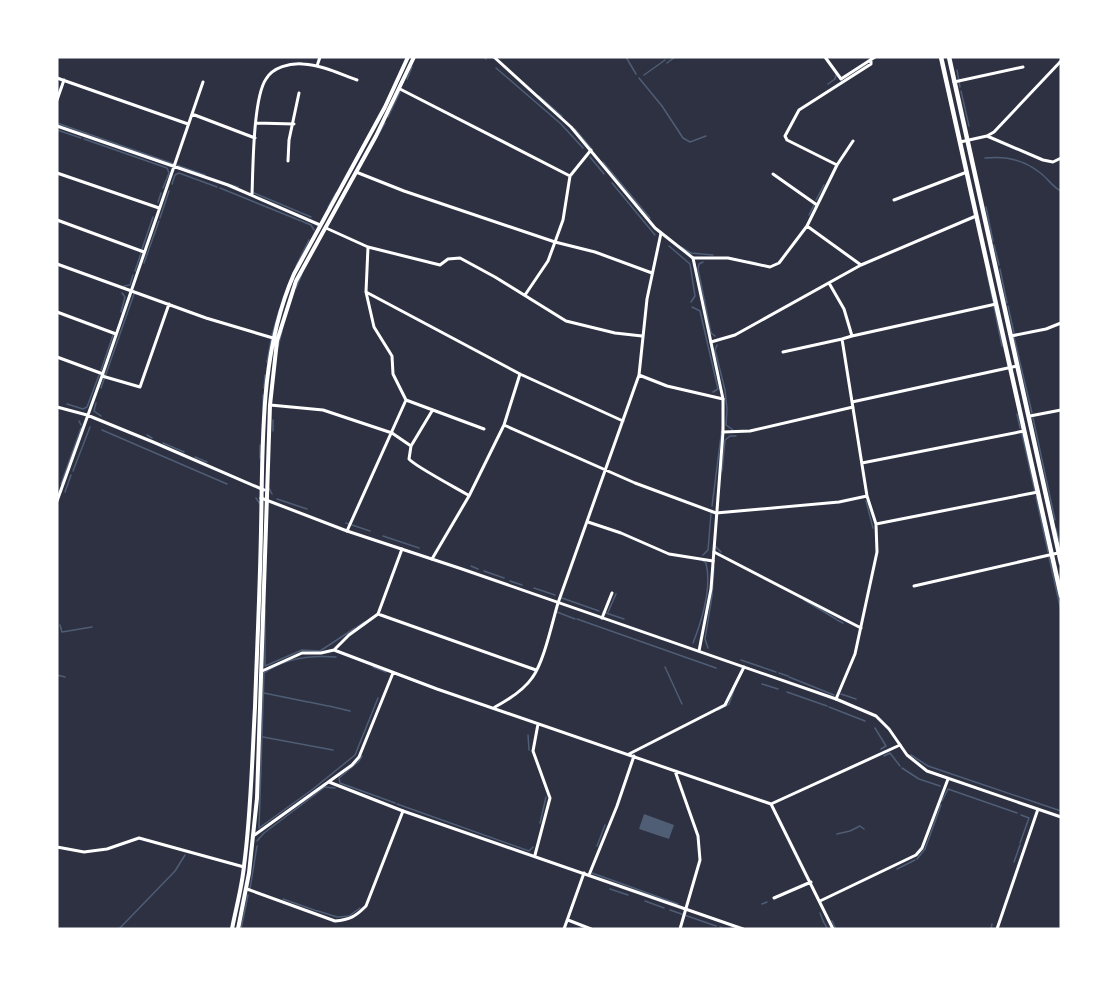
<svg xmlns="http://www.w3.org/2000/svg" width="1118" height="986" font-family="'DejaVu Sans',sans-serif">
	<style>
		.water { fill: #4f5d75 }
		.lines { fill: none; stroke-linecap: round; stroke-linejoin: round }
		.stream { stroke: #4f5d75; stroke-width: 1.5 }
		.minor { stroke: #fff; stroke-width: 3 }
		.tertiary { stroke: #fff; stroke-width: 3 }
		.secondary { stroke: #fff; stroke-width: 4 }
		.primary { stroke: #fff; stroke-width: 4.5 }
	</style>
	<rect width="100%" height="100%" fill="#2d3142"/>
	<!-- water -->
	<path class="water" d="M644,814L674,825L669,839L639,829Z"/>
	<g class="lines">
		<!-- stream -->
		<path class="stream" d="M484,57L486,59
			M626,57L636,74
			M667,63L675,57
			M496,68L561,124L583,148
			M957,70L960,87
			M644,75L665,60
			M639,78L662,106L683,138L690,142L706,136
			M407,79L412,67
			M828,84L835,79L836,75
			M961,91L969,126
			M539,96L562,116
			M388,117L400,92
			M57,123L205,175
			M575,129L591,148
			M57,130L81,138
			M377,137L385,123
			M84,139L167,168L169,173L163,188
			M590,157L604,174
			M985,158C1004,156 1024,160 1039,172C1048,178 1052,187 1061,191
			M603,162L650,218
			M612,183L655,235
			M172,184L175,175L179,173L217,187
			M231,185L238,187
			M220,188L311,225L314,230
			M254,193L311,217
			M816,200L824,185
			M158,202L161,193
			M328,207L336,193
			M986,207L993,241
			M809,215L814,205
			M160,218L169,191
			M994,245L999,265
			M669,246L690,264L695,296L691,302
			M681,247L691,253L713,255
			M142,249L153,217
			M748,261L757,263
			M703,262L699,264L698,269L711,333L715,336
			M144,263L159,221
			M296,266L309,240
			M1000,269L1007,303
			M135,271L141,253
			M987,273L993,301
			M124,286L130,285L133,275
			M296,288L302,274
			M1008,306L1014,333
			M692,307L700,311L718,389L713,392
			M994,307L1002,346
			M121,312L125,297L122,293
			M272,335L279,311
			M1014,337L1032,413
			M717,345L715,350L725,390L727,409
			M278,347L282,331
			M267,362L271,340
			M101,370L113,335
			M101,388L134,294
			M264,388L265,375
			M96,403L94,411L101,416
			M67,404L83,409L87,407L99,375
			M727,410L726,425L733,430
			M263,412V395
			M1017,414L1020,428
			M1033,418L1055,520
			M79,421L81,425
			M102,430L227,484
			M273,431V420
			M1022,434L1035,492
			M147,435L152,438
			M163,443L184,452
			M195,457L207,462
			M260,458V445
			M73,471L90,427
			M722,471L725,440L730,436H736
			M61,484L81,428
			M269,488L272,494
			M65,492L71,475
			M57,495L58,494
			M1036,497L1048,552
			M256,498L260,504
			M277,499L307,509
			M866,501L873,528
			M712,506L722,428
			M346,523L370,531
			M1056,529L1061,550
			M383,536L419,548
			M715,546L721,552
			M703,555L708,550L711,513
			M1049,557L1061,611
			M471,566L478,569
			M484,571L504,578
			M510,581L522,585
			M534,588L555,595
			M562,598L599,611
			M804,600L836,619
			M265,610V666L302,650L320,651L355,628
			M557,612L575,619
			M603,612L624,619
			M608,612L616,594
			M577,619L716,668
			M837,620L843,623
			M60,625L62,632L92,627
			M357,627L365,622
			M693,643C702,620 712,587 706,563L703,561
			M708,648L705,639L712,596L714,567
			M741,660L776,672
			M373,667L386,672
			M665,667L682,704
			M779,673L788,676
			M57,675L65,677
			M789,677L834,695
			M762,684L778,689
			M787,692L827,706
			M264,693L308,702
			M841,694L856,699
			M309,702L328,706
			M329,706L350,711
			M829,707L865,721
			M718,710L729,704L734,690
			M875,728L886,746L881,749
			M528,735L529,750
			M263,737L333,750
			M911,755L928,766L1061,811
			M884,756L890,753L900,766
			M359,761L362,756
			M358,762L339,778L340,783L395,803
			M902,768L919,779L940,786
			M942,801L948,789L1017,813
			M397,804L529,851L533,847
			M540,823L546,797
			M259,828L264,673C285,658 311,655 336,657
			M259,828L313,789L355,755L378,698
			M837,834L850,831L860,826L864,829
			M257,841L264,833L325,787L335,788
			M1020,843L1029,818L1021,815
			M597,846L605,825
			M917,859L925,849L941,805
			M1014,862L1020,845
			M897,869L915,860
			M592,873L678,904
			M250,889L257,846
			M610,889L628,895
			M283,899L317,911
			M645,901L664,908
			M762,904L767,902
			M670,910L716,926
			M318,911L337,917
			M820,913L824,923
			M338,917L349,916L360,908
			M832,921L836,929
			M825,924L827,929
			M720,927L725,929
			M119,929L175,871L185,855
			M241,929L248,895
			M991,929L992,924"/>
		<!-- minor -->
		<path class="minor" d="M825,57L841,79L875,57
			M317,66L320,57
			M57,78L188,124
			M954,82L1023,67
			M400,89L570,176
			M57,100L64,80
			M192,114L255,138
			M256,123L294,124
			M57,126L228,185L320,225
			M987,136L1043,160L1053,162L1061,158
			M960,142L987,136L994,132L1061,61
			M288,161L289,140L299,93
			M837,165L787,140L785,136L799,110L871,64V59
			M356,172L404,191L555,242L595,252L652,273
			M57,173L159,208
			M773,174L817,205
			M252,195C253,169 253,98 266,79C273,67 290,63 303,64C322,65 340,74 357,80
			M894,200L967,172
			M57,220L144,252
			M807,226L861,265
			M326,228L368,247L440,265L448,259L460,258L495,277L566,321L615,333L642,336
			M368,247L366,292L374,327L392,356L393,374L406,400L484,429
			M693,258H728L770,267L779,263L807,226L837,165L853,141
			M57,264L206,318L273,338
			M829,283L844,309L852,336L842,339L867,496L876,524L877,552L855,654L836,699
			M366,292L520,374L623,421
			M525,295L548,261L555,242L563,220L570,176L591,150
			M57,312L116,334
			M852,336L996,304
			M1011,336L1046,329L1061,323
			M711,342L735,335L861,265L976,216
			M783,352L842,339
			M57,357L103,374
			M639,375L667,386L723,399
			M102,376L140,387L169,304
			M852,402L1017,366
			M270,405L323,410L392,433L411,446
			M57,407L87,415L153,442L264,490
			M432,411L411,446L409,459C413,465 458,489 468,495
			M1030,416L1061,410
			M504,425L635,483L716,513L839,502L867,496
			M723,432L750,431L853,407
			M862,463L1024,431
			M57,501L102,376L203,82
			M588,522L621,533L669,554L713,561
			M876,524L1038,492
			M347,531L406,400
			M714,552L861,628
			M432,559L469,496L504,425L520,374
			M914,586L1058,553
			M378,614L536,670
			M602,618L612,593
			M334,650L437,689L771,804L833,929
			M262,671L302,653H321L334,650L349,635L378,614L402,549
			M495,707C508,700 523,691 532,678C544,662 552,623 558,603L639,375L647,299L661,233
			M629,754L725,705L744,667
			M675,771L698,836L700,860L680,929
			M329,782L403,811
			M771,804L900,745
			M253,836L352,765L359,757L393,673
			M57,847L84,852L107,849L139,838L244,867
			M535,855L550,798L533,751L538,724
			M589,875L617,806L634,756
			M774,898L811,882
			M820,901L916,855L922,848L948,779
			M568,920L591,929
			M564,929L584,873"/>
		<!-- tertiary -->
		<path class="tertiary" d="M494,57L571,127L655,228L693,258L723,399V432L711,589L699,651
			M261,498L347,531L462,569L836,699L876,716L889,729L907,755L927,771L1061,817
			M247,889L335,921C350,920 356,916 366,906L403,811L743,929
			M997,929L1038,809"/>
		<!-- secondary -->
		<path class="secondary" d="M232,929C236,908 242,887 244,866C251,814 252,760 255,707C257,648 260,589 261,530C263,444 259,354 294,274L385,107L408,57
			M238,929L249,873L257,798L270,405L277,341L296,281L376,136L414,57"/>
		<!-- primary -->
		<path class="primary" d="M941,57L1061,596
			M949,57L1061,563"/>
	</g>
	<!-- border -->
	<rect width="1118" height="986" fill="none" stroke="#ffffff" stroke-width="117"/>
</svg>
